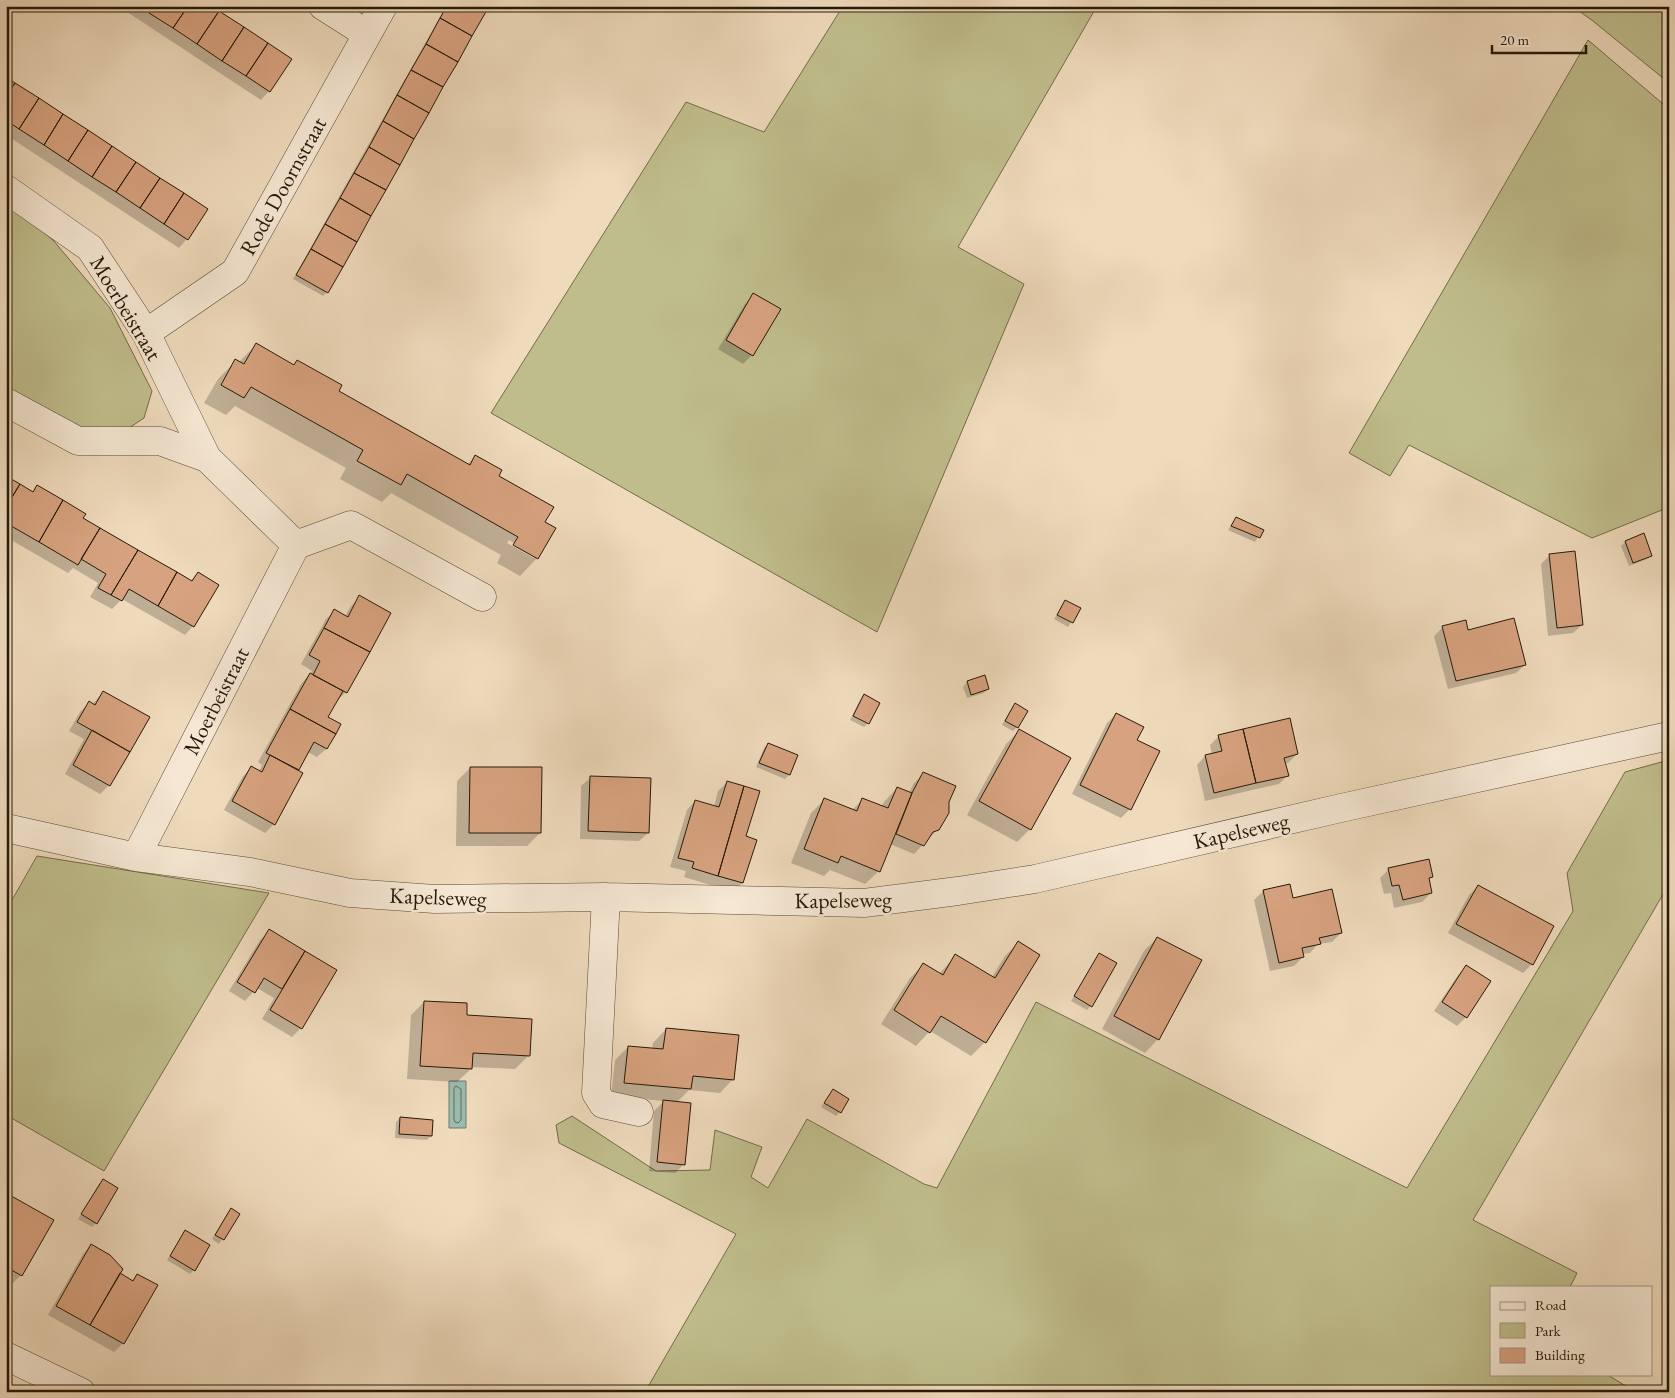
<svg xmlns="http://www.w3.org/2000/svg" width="1675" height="1398" font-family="'EB Garamond',serif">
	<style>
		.green { fill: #c0bd8c; stroke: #736b4a }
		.water { fill: #9abbae; stroke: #6c7a6b }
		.shadow { fill: #0003; fill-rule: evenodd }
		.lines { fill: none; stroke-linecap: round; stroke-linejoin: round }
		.shore { stroke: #606a5a; stroke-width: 1 }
		.building { fill: #d7a27f; stroke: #261907 }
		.minor-casing { stroke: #584934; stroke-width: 29 }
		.minor { stroke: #f5e7d3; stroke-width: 28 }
		.labels { text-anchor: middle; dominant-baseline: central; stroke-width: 5; stroke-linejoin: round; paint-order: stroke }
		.street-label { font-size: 22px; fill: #261907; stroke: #f5e7d3 }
	</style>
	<rect width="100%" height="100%" fill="#efdabc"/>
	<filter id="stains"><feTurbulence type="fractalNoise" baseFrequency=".004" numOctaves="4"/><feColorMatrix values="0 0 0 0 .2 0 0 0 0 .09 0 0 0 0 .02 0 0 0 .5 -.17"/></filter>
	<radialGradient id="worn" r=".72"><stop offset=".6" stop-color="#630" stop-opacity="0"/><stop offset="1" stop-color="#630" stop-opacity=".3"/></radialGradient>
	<!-- green -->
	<path class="green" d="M843,6H1097L958,247L1024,284L877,632L491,413L686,102L764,132Z
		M1572,6H1669V83L1593,21Z
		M1588,40L1669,109V505L1667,508L1592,538L1409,445L1390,476L1349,453Z
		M6,202L53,240L110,308L152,391L144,418L129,428L83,433L6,393Z
		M1665,761L1669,774V884L1473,1220L1577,1273L1570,1287H1491V1374H1606L1636,1392H816L809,1388L807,1392H645L736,1234L559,1143L556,1125L572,1116L656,1171L710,1170L715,1130L762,1147L751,1177L768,1188L807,1119L924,1184L937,1188L1036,1002L1407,1188L1573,911L1567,873L1625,772Z
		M37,856L269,893L104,1171L6,1115V899L12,900Z"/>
	<!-- water -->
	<path class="water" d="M449,1081H466V1128H449Z"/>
	<!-- shadow -->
	<path class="shadow" d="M118,6H210L269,91L261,100Z
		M446,6H487L327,292L323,296L293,279Z
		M6,78L187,239L179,248L6,135Z
		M754,295L752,355L743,364L718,349L745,304Z
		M256,345L293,366L298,361L338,391L467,465L475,456L544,523L537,558L520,576L497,563L501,555L391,493L382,502L340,479L346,468L235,406L226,415L204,403L218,379L236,361L239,362ZM509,540L534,555V558L507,543Z
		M6,478L32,492L37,487L82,519L190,581L198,574L193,626L185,635L122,599L112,609L90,597L98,583L73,568L68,573L6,537Z
		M1236,518L1262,530L1255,542L1228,530Z
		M1625,542L1651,555L1647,559L1629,566L1621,546Z
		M1550,555L1582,625L1573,633L1548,636L1541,564Z
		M360,597L389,613L346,692L337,701L327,718L339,725L326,749L317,757L308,752L297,771L274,824L265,833L224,810L243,776L252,767L259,771L262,765L258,762L301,684L312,671L301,664L326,619L335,611L345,616L351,606Z
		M1066,601L1079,609L1068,627L1054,619Z
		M1443,627L1467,631L1525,665L1516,673L1448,689L1434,636Z
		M967,682L988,689L984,693L967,698L963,687Z
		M103,692L109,785L100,794L65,774L84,739L69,731L80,712L89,703L92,705Z
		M864,696L868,723L864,727L850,720L860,700Z
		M1015,705L1017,727L1013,731L1002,725L1011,709Z
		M1116,714L1135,741L1130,809L1121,818L1072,794L1107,723Z
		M1019,731L1030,829L1017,842L967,815L1006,744Z
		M1219,736L1297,754L1288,763L1285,764L1288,775L1279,784L1205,801L1197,765L1205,756L1212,754L1210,745Z
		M768,744L796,756L789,775L785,779L756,767L764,748Z
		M470,768L540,833L527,846H456L457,781Z
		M923,774L938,829L914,854L890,844L879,871L865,884L830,870L824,876L791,863L811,813L825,799L852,810L862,800L881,807L884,802L897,788L909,793L914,783Z
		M590,778L648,833L639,841L580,839L581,786Z
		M727,782L744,837L742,883L733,892L684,877L686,871L670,867L687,810L695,801L714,807L718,791Z
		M1389,869L1432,876L1428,880L1431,893L1422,902L1394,908L1391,893L1384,894L1380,878Z
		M1478,886L1553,926L1532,964L1523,973L1448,933L1469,895Z
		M1263,891L1292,900L1341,933L1332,942L1318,944L1310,953L1302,954L1303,957L1294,966L1270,971L1254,900Z
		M269,931L335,970L301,1028L292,1037L262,1019L274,998L257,988L245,1001L229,991L260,940Z
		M1157,938L1158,1039L1145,1053L1102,1029L1144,951Z
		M1018,943L1038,955L985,1042L971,1056L930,1031L916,1046L881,1024L910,978L924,964L939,974L956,955L992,977L1005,956Z
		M1100,954L1091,1006L1087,1010L1071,1001L1096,958Z
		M1467,966L1466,1017L1457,1026L1434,1011L1458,975Z
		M424,1002L466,1016L529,1055L515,1069L471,1067V1069L457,1082L407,1079L411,1015Z
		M666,1029L733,1079L720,1093L689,1090L676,1103L684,1164L675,1173L649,1171L654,1111L664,1101L611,1096L615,1060L628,1047L652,1049L653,1043Z
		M833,1091L840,1112L836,1116L821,1107Z
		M400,1118L431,1136L427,1140L395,1138L396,1122Z
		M103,1180L96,1223L92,1227L78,1219L99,1184Z
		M6,1194L53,1220L21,1275L12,1284L6,1281Z
		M231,1210L238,1214L219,1244L212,1239L227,1214Z
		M185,1232L194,1270L190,1274L167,1260Z
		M91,1245L118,1273L131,1281L137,1276L123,1343L114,1352L48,1315L83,1254Z"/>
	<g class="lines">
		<!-- shore -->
		<path class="shore" d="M456,1086L461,1089V1120L458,1123L455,1122L454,1120V1089Z"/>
	</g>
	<!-- building -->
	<path class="building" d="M153,6H188L173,28L149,13Z
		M188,6H212L219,11L197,44L173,28Z
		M447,6H479L487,10L472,36L440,18Z
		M219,11L244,27L222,61L197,44Z
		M440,18L472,36L458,62L426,44Z
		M244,27L268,43L246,76L222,61Z
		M268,43L292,59L270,92L246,76Z
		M426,44L458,62L443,87L411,70Z
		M411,70L443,87L429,113L397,95Z
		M6,77L15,83L6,96Z
		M15,83L39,98L19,129L6,120V96Z
		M397,95L429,113L414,139L383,121Z
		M39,98L63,114L44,145L19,129Z
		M63,114L88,130L68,161L44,145Z
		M383,121L414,139L400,165L369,147Z
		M88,130L112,146L92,177L68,161Z
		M112,146L136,162L116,192L92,177Z
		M369,147L400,165L386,190L354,173Z
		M136,162L160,178L140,208L116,192Z
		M354,173L386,190L371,216L340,198Z
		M160,178L184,193L164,224L140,208Z
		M184,193L208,209L188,240L164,224Z
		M340,198L371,216L357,242L325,224Z
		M325,224L357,242L343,267L311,249Z
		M311,249L343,267L328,293L296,275Z
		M753,293L781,309L753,356L726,340Z
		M256,343L294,365L297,360L342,385L339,391L470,465L475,455L502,470L499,476L554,507L545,522L556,528L538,559L513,545L518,537L407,474L401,485L357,461L363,450L251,387L244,398L221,385L235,359L244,364Z
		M6,476L20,484L6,507Z
		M20,484L33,492L37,485L63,500L39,542L6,523V507Z
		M63,500L86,514L83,518L100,528L78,565L39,542Z
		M1236,517L1264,530L1260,538L1231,526Z
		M100,528L138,550L111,595L98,588L106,574L81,559Z
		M1644,533L1652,556L1633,563L1625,541Z
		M138,550L177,572L158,606L129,589L122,601L111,595Z
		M1575,551L1583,625L1557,628L1549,554Z
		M177,572L192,581L198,572L219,585L194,627L158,606Z
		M359,595L391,613L370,652L324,628L334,609L348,617Z
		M1065,600L1081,608L1073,623L1057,615Z
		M1514,618L1526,665L1456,681L1442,626L1466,620L1468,630Z
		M324,628L370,652L347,693L313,675L320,661L309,655Z
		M310,673L343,691L328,717L341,724L336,734L290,709Z
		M985,675L989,689L971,695L967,681Z
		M103,691L150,717L130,752L77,722L89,701L95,705Z
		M864,694L880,703L869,724L853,716Z
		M1015,703L1028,711L1018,728L1005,721Z
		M290,709L336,734L327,749L314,742L299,770L266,753Z
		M1116,713L1144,727L1137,740L1160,751L1131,810L1080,785Z
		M1290,718L1298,754L1284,758L1289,776L1256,783L1243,729Z
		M1019,729L1071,758L1031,830L979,801Z
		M1243,729L1256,783L1214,793L1205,755L1222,751L1218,735Z
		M92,730L130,752L110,786L73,765Z
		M768,743L798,755L790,775L759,763Z
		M270,755L303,773L275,825L232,801L251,766L262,772Z
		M470,767H542L541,833H469Z
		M923,772L956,786L949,802V813L939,830L933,832L924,846L896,834L912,793Z
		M590,776L651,778L649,833L588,831Z
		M727,781L744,786L718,876L692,868L694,862L678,858L695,800L719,807Z
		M744,786L760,791L746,836L757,840L743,883L718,876Z
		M897,787L912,793L880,872L841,856L838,863L804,849L824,798L857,811L862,798L888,808Z
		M1429,859L1433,877L1429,878L1432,893L1403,900L1399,885L1392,886L1388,868Z
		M1290,884L1293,898L1332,889L1342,933L1319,938L1321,944L1302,948L1304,957L1279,963L1263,890Z
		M1478,885L1554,926L1533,965L1456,924Z
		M269,929L305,951L282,989L264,978L255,993L237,982Z
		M1157,937L1202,960L1159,1040L1114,1016Z
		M1018,941L1040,955L986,1043L941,1016L930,1033L894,1010L923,963L943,975L955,954L995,978Z
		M305,951L337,970L302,1029L270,1010Z
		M1099,953L1117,963L1092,1007L1074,996Z
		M1466,965L1491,981L1467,1018L1442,1002Z
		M424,1001L467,1003V1015L532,1019L530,1056L473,1053L472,1069L420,1066Z
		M666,1028L739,1035L734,1080L693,1076L691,1089L624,1083L628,1046L663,1049Z
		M833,1089L849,1099L841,1113L824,1103Z
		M663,1100L691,1103L685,1165L657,1162Z
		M400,1117L433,1120L432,1136L399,1134Z
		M103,1179L118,1188L97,1224L81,1214Z
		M6,1193L54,1220L22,1276L6,1267Z
		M231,1208L240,1214L224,1240L215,1235Z
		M185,1230L210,1245L195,1271L170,1256Z
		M91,1244L110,1255L123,1269L90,1325L56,1306Z
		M120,1273L133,1281L137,1274L158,1285L124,1344L90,1325Z"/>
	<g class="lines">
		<!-- minor casing -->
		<g class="minor-casing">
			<path id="minor" d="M323,6L367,34
				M6,189L90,248L146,333L207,458L296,545L136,857
				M146,333L235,272L383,6
				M6,402L78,441H160L207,458
				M296,545L351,525L482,597
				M6,828L136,857L250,872L350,893L435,899L606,897L864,903L958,891L1035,879L1341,808L1669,736
				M606,897L596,1093L603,1104L639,1112
				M6,1356L81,1392"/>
		</g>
		<!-- minor -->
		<use href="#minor" class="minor"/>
	</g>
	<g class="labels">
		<!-- street labels -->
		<g class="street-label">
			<text transform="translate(283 186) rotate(-61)">Rode Doornstraat</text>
			<text transform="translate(126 308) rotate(59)">Moerbeistraat</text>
			<text transform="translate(216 701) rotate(-63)">Moerbeistraat</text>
			<text transform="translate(1241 831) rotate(-13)">Kapelseweg</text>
			<text transform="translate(438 897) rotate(2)">Kapelseweg</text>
			<text transform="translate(843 900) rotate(-1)">Kapelseweg</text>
		</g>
	</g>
	<!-- margin -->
	<rect width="1675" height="1398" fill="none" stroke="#efdabc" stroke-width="25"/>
	<rect x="8" y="8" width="1660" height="1383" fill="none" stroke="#261907" stroke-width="2.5"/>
	<rect x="12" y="12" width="1650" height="1373" fill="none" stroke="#261907"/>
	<!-- legend -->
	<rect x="1490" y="1286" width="162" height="90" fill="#f5e7d3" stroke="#a29581"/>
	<rect x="1500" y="1302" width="25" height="8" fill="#f5e7d3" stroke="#a29581"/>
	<text x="1535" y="1310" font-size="15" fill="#261907">Road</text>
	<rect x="1500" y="1323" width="25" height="15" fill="#c0bd8c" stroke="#a29581"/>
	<text x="1535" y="1336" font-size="15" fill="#261907">Park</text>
	<rect x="1500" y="1348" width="25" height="15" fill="#d7a27f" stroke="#a29581"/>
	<text x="1535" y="1360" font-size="15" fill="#261907">Building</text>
	<!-- scale -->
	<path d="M1492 45v8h94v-8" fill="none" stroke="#261907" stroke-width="2.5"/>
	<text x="1500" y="45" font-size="15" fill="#261907" stroke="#f5e7d3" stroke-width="4" paint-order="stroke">20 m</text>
	<rect width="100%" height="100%" filter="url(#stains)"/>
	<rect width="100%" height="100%" fill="url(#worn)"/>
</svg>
